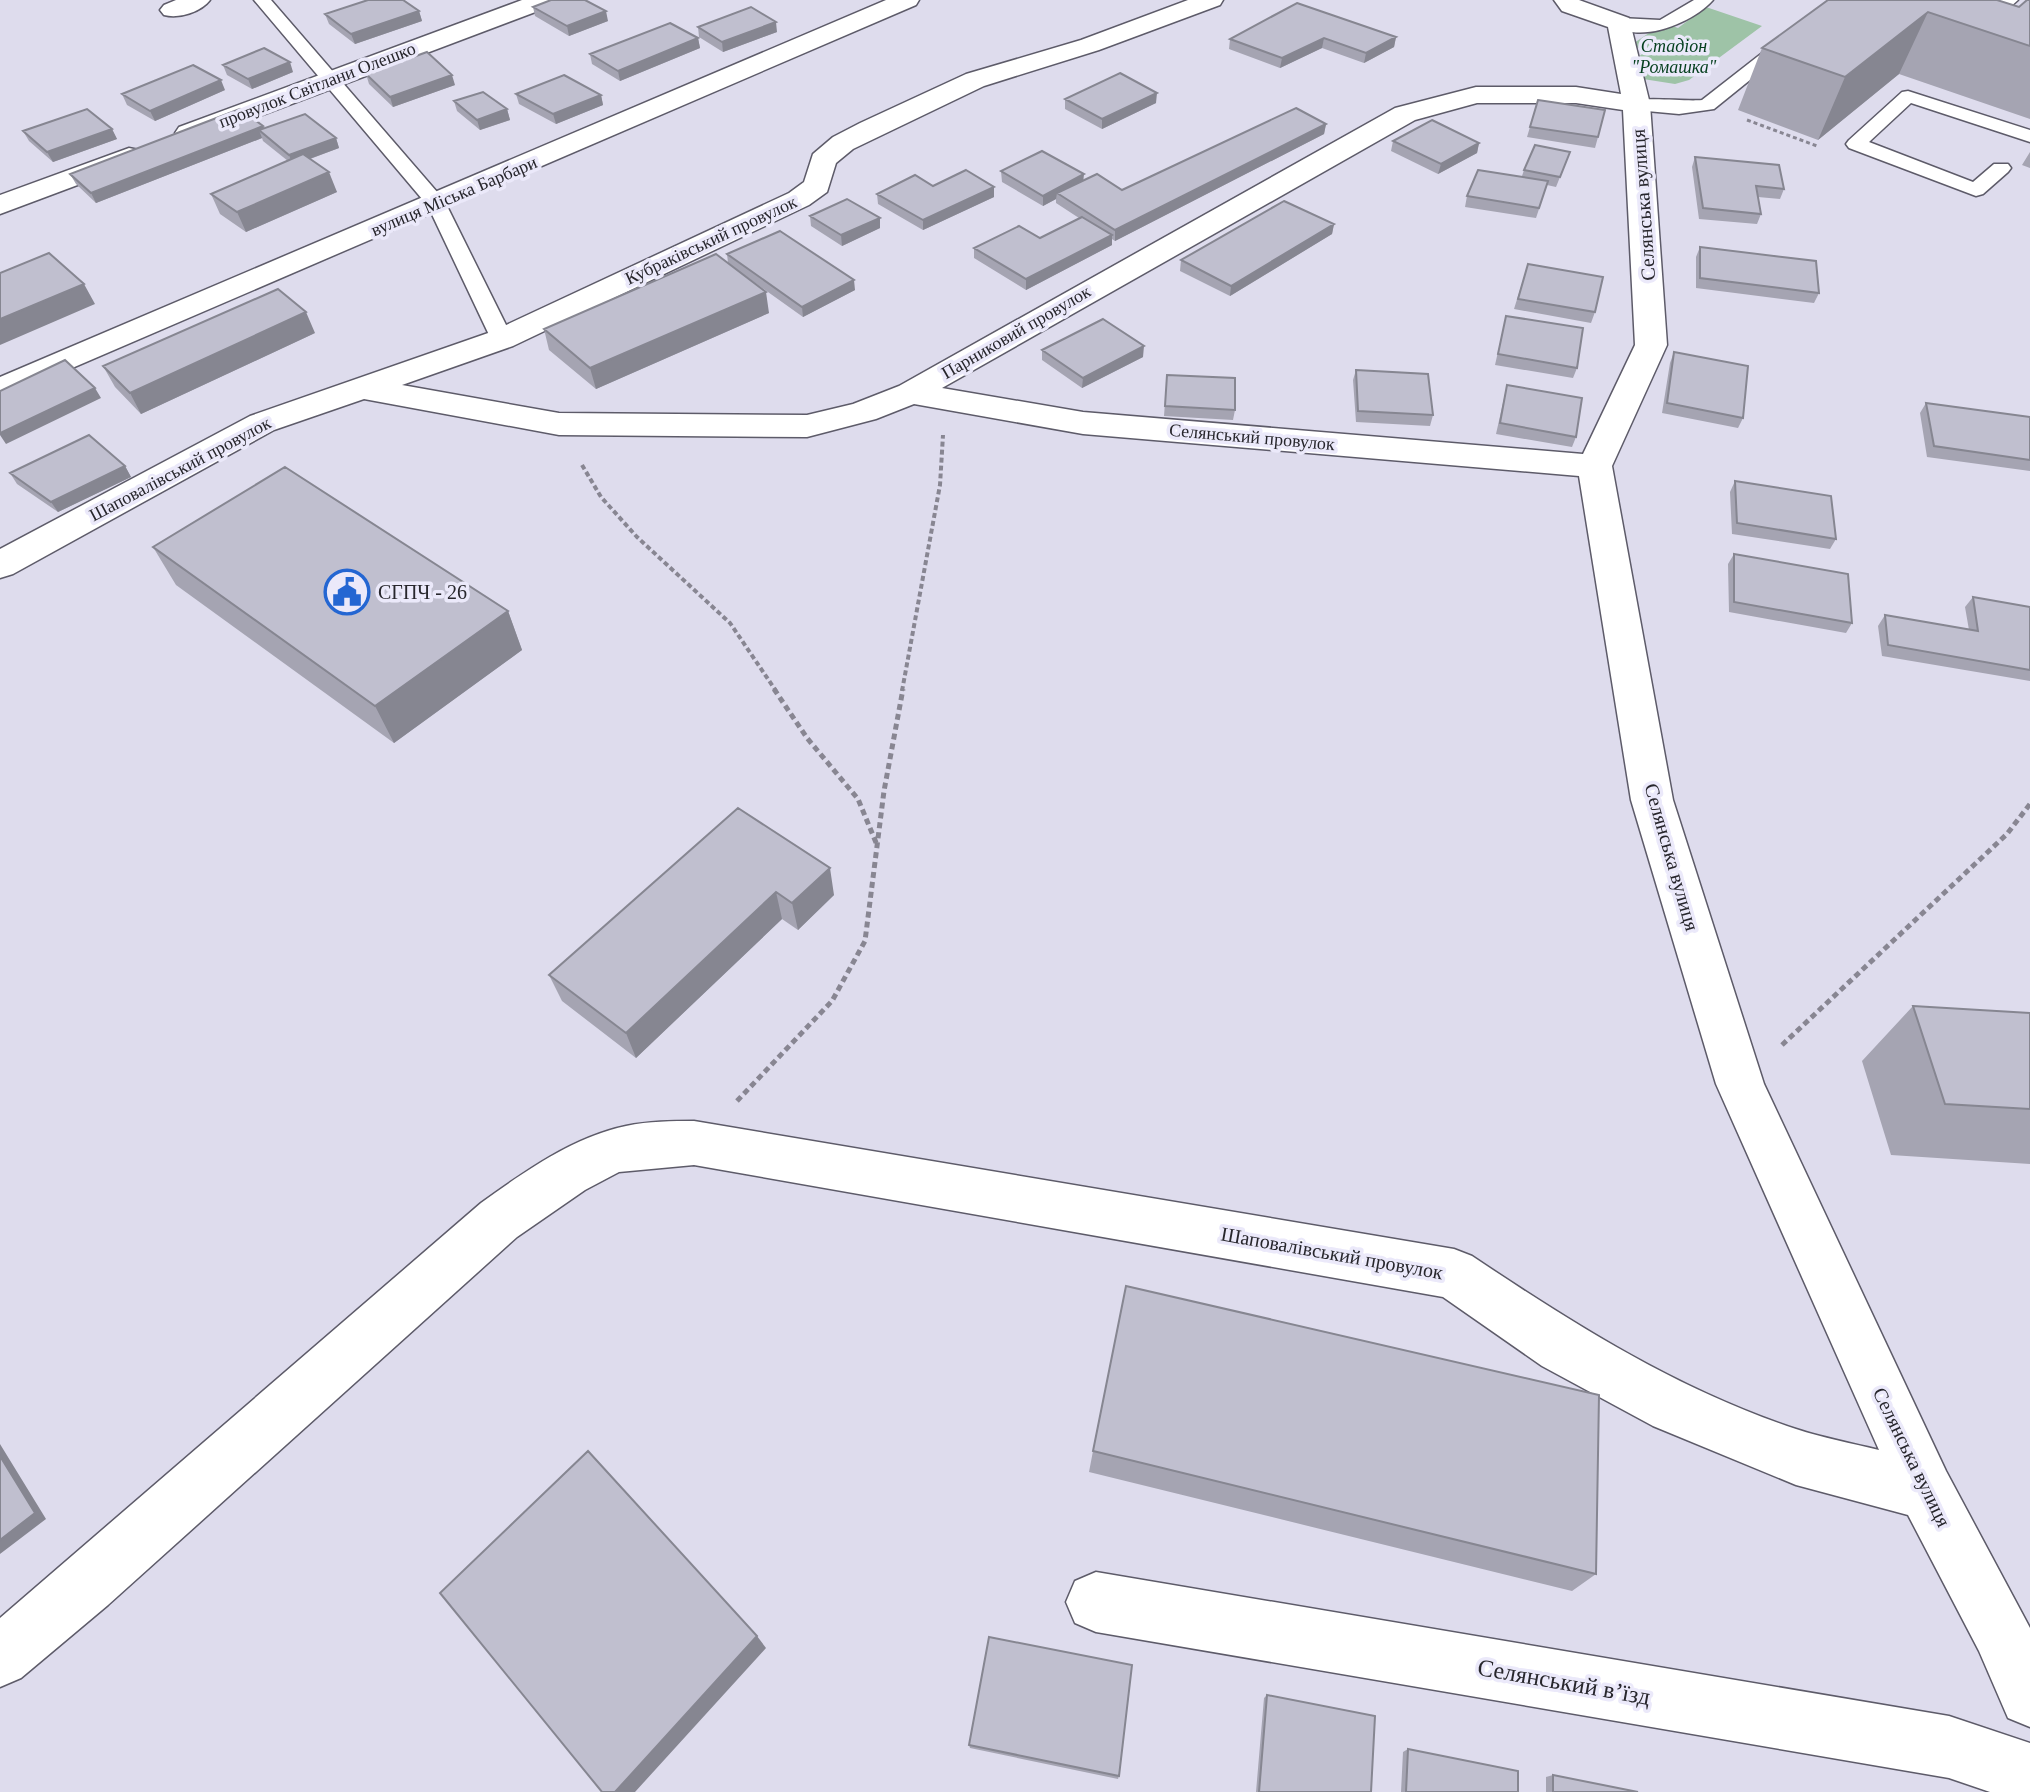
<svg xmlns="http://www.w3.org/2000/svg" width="2030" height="1792" font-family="'Times New Roman',serif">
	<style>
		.green { fill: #9ec3a7 }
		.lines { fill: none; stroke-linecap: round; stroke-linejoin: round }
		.lane-casing { stroke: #5d5b69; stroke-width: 3 }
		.street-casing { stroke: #5d5b69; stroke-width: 3 }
		.path-far2 { stroke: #888692; stroke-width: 3; stroke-dasharray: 4 3; stroke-linecap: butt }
		.path-far1 { stroke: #888692; stroke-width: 4; stroke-dasharray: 5 3; stroke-linecap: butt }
		.path { stroke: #888692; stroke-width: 5; stroke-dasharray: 6 4; stroke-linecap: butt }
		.lane { fill: #fff; fill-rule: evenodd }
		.street { fill: #fff; fill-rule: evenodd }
		.wall { fill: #a5a4b2 }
		.shaded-wall { fill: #868691 }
		.building { fill: #c0bfcf; stroke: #868691; stroke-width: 2 }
		.labels { text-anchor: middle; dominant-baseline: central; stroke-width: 7; stroke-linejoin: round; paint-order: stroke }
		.far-park-label { font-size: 18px; font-style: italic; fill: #053f1e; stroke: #ebe9fa }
		.far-street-label { font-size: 18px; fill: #27262c; stroke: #ebe9fa }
		.street-label { font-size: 20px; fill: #27262c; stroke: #ebe9fa }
		.poi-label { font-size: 20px; fill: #27262c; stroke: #ebe9fa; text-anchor: start }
		.near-street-label { font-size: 24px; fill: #27262c; stroke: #ebe9fa }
	</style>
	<rect width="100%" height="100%" fill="#dedced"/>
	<!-- green -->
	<path class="green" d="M1706,7L1762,26L1689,80L1675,84L1643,79L1637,58L1646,51L1631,45L1664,23L1678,28Z"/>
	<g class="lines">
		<!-- lane casing -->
		<g class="lane-casing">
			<path id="lane" d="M254,0H271L444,200L513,339L510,344H494L491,339L428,206Z
				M1694,0H1713C1693,23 1637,46 1611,23L1620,18L1660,20Z
				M1830,0H1849L1714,109L1679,114L1636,110L1627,104C1637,95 1684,102 1702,100Z
				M2000,0H2018L1981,33H1969L1966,29L1969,25Z
				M1908,91L2030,130V142L1911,103L1869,142L1973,182L1994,164H2008L2011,168L2008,172L1983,194L1976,196L1849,148L1846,144L1849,140L1902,92Z"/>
		</g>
		<!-- street casing -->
		<g class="street-casing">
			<path id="street" d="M176,0H210C201,12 179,19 164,15L160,10L164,5Z
				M522,0H557L554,5L199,139L189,141L179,139L175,133L179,127Z
				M886,0H919L916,5L0,399V377Z
				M1188,0H1223L1220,5L1099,50L984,86L853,149L836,163L827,192L809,205L513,346L402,385L559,413L807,415L853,404L899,386L1395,108L1476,87H1576L1621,94L1608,27L1562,11L1554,0H1579L1629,18L1650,104L1667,345L1612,466L1673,800L1764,1084L1946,1471L2030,1628V1727L2008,1718L1979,1651L1908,1515L1796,1485L1653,1426L1542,1366L1443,1297L694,1165L619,1172L585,1190L517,1237L108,1605L21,1678L0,1687V1618L481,1203C524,1172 573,1137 626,1126C649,1121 672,1121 694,1121L1454,1249L1472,1256C1575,1325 1678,1390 1796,1429C1823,1438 1851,1443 1879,1450L1716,1084L1631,800L1579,476L1083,434L914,404L876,419L807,437L559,435L364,399L274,430L13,574L0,578V549L250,416L491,332L789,193L804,182L813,154L833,137L860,123L966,74L1081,40ZM1477,103H1576L1623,110L1635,345L1583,454L1083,412L942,388L1415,120Z
				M129,148L139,150L143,156L139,162L0,214V195Z
				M1096,1572L1949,1716L2030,1743V1792H1990L1949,1778L1096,1632L1075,1623L1066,1602L1075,1581Z"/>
		</g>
		<!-- path-far2 -->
		<path class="path-far2" d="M1747,120L1817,146"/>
		<!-- path-far1 -->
		<path class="path-far1" d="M582,465L601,497L637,537L730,623L776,691
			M902,691L940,485L943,435"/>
		<!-- path -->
		<path class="path" d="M774,689L807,738L858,799L877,845
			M1782,1045L2007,834L2030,804
			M737,1101L832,1001L865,941L884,791L903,689"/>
		<!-- lane -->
		<use href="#lane" class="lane"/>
		<!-- street -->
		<use href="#street" class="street"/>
	</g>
	<!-- wall -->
	<path class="wall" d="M1828,0L2019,7L2030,0V119L1899,74L1818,140L1738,110L1762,48Z
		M533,7L608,21L569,36L535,16Z
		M419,11L422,21L355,44L329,24L325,14Z
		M698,27L777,32L723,52L699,37Z
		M1396,37L1394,47L1364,63L1322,48L1280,68L1229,49L1230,39Z
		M698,38L700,48L620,81L592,64L590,54Z
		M223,65L293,72L252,89L227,75Z
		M366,74L455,85L393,107L369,84Z
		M225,90L155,121L127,105L122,94Z
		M516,94L601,95L603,105L556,124L519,104Z
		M1065,99L1156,103L1102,129L1065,109Z
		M1538,100L1598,137L1595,148L1527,137Z
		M454,101L507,109L510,120L480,130L457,111Z
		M1326,124L1324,134L1115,241L1112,239V245L1026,290L974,258V248L1040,238L1079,218L1056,203V199L1043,206L1002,182L1001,171L1083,181L1122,190Z
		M263,126L264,128L336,138L339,148L310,159L337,192L246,232L220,214L211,194L288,161L263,141L262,138L96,203L76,184L70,174Z
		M112,129L117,139L53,162L29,141L23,131Z
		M1393,141L1479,143L1477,153L1438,174L1391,151Z
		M1570,152L1556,187L1547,185L1536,218L1465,207L1467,196L1522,176L1524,170Z
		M2030,152V168L2022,165Z
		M1695,157L1784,189L1780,199L1758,197L1761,214L1757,224L1699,219L1692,167Z
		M933,186L994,197L923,230L878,204L877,194Z
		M810,216L880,218V228L842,246L811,226Z
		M1334,224L1332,234L1230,296L1180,271L1181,260Z
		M1700,247L1819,293L1814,303L1696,288V257Z
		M727,254L855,290L803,317L740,272L769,313L596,389L549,350L544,329L728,263Z
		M1528,264L1595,312L1591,323L1514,309Z
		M1506,316L1577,368L1573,378L1495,365Z
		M315,333L141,414L115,387L103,366Z
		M1042,350L1143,357L1082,388L1042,360Z
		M1674,352L1743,418L1738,428L1662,413L1670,363Z
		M1356,370L1433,415L1430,426L1356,422L1353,380Z
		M1167,375L1235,410L1233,420L1164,416Z
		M1507,385L1576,437L1572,447L1496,434Z
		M1926,403L2030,417V471L1927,457L1920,413Z
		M125,466L131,477L58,512L17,484L10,473Z
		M1735,481L1836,539L1830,549L1732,534L1730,492Z
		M153,547L508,611L522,650L394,743L176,585Z
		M1734,554L1852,623L1846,633L1729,612L1728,564Z
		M1973,597L2030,607V681L1882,656L1878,626L1885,615L1969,630L1965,607Z
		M738,808L834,895L798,930L782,919L636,1058L562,1001L549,975Z
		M1913,1006L2030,1013V1164L1891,1155L1862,1061Z
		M1093,1451L1596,1574L1572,1591L1089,1472Z
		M1267,1695L1371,1792H1256L1264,1698Z
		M969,1745L1119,1776L1118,1779L970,1748Z
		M1408,1749L1518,1792H1401L1403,1752Z
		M1553,1775L1638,1792H1546V1777Z"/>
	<!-- shaded-wall -->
	<path class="shaded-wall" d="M419,11L422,21L355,44L351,34Z
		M606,11L608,21L569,36L567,26Z
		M1928,12L1899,74L1818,140L1845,77Z
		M776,22L777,32L723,52L722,42Z
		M1396,37L1394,47L1364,63L1366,53Z
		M698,38L700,48L620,81L618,71Z
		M1324,38L1322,48L1280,68L1282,58Z
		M290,62L293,72L252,89L248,79Z
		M452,75L455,85L393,107L390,97Z
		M221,80L225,90L155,121L150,111Z
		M1157,93L1156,103L1102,129V119Z
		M601,95L603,105L556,124L553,114Z
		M507,109L510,120L480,130L477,120Z
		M1326,124L1324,134L1115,241V230Z
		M263,126L268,136L259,130L262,138L96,203L91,193Z
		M112,129L117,139L53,162L47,152Z
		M336,138L339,148L293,165L289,155Z
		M1479,143L1477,153L1438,174L1441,164Z
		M329,172L337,192L246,232L237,212Z
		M1084,174L1083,184L1057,193L1056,199L1043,206V196Z
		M994,187V197L923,230V220Z
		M880,218V228L842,246L841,235Z
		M1334,224L1332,234L1230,296L1231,286Z
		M1112,235V245L1026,290V279Z
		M854,280L855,290L803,317L802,307Z
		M84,284L95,304L0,345V319Z
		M766,292L769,313L596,389L590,368Z
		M306,312L315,333L141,414L130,393Z
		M1144,346L1143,357L1082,388L1083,378Z
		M95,388L101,398L6,444L0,435V433Z
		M125,466L131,477L58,512L51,502Z
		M508,611L522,650L394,743L375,706Z
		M830,868L834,895L798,930L792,903Z
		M776,892L782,919L636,1058L626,1033Z
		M0,1444L46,1519L0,1554Z
		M757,1636L766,1648L635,1792H615Z"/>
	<!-- building -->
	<path class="building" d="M368,0H403L419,11L351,34L325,14Z
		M551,0H585L606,11L567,26L533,7Z
		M1828,0H1997L2019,7L2027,0H2030V46L1928,12L1845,77L1762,48Z
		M1297,3L1396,37L1366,53L1324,38L1282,58L1230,39Z
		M751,7L776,22L722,42L698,27Z
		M670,23L698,38L618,71L590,54Z
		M264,48L290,62L248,79L223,65Z
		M427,52L452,75L390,97L366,74Z
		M193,65L221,80L150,111L122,94Z
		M1120,73L1157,93L1102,119L1065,99Z
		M564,75L601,95L553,114L516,94Z
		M483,92L507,109L477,120L454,101Z
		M1538,100L1605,110L1598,137L1530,127Z
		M1296,108L1326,124L1115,230L1057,193L1097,174L1122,190Z
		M87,109L112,129L47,152L23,131Z
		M240,109L263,126L91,193L70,174Z
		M305,114L336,138L289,155L259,130Z
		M1432,120L1479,143L1441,164L1393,141Z
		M1535,145L1570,152L1560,177L1524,170Z
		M1042,151L1084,174L1043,196L1001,171Z
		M303,154L329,172L237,212L211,194Z
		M1695,157L1779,165L1784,189L1756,186L1761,214L1703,208Z
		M966,170L994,187L923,220L877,194L915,175L933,186Z
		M1478,170L1548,181L1539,208L1467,196Z
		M847,199L880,218L841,235L810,216Z
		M1284,201L1334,224L1231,286L1181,260Z
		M1082,217L1112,235L1026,279L974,248L1019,226L1040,238Z
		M780,231L854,280L802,307L727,254Z
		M1700,247L1816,261L1819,293L1700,278Z
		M49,253L84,284L0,319V273Z
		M716,254L766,292L590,368L544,329Z
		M1528,264L1603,277L1595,312L1518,299Z
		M278,289L306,312L130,393L103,366Z
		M1506,316L1583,328L1577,368L1498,354Z
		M1103,319L1144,346L1083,378L1042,350Z
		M1674,352L1748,366L1743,418L1667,403Z
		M65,360L95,388L0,433V391Z
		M1356,370L1428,374L1433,415L1358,411Z
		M1167,375L1235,378V410L1165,406Z
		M1507,385L1582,398L1576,437L1500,423Z
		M1926,403L2030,417V460L1934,446Z
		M89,435L125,466L51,502L10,473Z
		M285,467L508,611L375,706L153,547Z
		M1735,481L1831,496L1836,539L1737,523Z
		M1734,554L1848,574L1852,623L1734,602Z
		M1973,597L2030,607V670L1888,645L1885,615L1978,631Z
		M738,808L830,868L792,903L776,892L626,1033L549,975Z
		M1913,1006L2030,1013V1109L1945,1104Z
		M1126,1286L1599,1395L1596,1574L1093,1451Z
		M588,1451L757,1636L615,1792H602L440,1593Z
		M0,1456L35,1513L0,1540Z
		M989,1637L1132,1665L1119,1776L969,1745Z
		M1267,1695L1375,1716L1371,1792H1259Z
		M1408,1749L1518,1771V1792H1406Z
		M1553,1775L1638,1792H1553Z"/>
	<!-- icons -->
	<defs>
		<g id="civic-ring" transform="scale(2.3)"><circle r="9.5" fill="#ebe9fa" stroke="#2466d2" stroke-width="1.5"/><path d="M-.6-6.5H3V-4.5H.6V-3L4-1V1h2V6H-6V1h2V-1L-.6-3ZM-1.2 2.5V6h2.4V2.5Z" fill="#2466d2"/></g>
	</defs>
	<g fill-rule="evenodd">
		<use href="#civic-ring" x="347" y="592"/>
	</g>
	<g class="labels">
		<!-- far-park labels -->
		<g class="far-park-label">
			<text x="1674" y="46">Стадіон<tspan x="1674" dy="21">"Ромашка"</tspan></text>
		</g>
		<!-- far-street labels -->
		<g class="far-street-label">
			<text transform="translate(317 85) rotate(-21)">провулок Світлани Олешко</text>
			<text transform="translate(454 196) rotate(-23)">вулиця Міська Барбари</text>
			<text transform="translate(711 240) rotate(-25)">Кубраківський провулок</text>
			<text transform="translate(1016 332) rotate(-30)">Парниковий провулок</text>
			<text transform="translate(1252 437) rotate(5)">Селянський провулок</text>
			<text transform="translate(180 469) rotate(-28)">Шаповалівський провулок</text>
		</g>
		<!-- street labels -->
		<g class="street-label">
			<text transform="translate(1643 205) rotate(-94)">Селянська вулиця</text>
			<text transform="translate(1672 857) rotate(74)">Селянська вулиця</text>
			<text transform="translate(1332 1253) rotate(10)">Шаповалівський провулок</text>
			<text transform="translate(1912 1457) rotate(64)">Селянська вулиця</text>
		</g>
		<!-- poi labels -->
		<g class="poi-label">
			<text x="378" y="592">СГПЧ - 26</text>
		</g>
		<!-- near-street labels -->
		<g class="near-street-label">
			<text transform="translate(1564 1682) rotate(10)">Селянський вʼїзд</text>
		</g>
	</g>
</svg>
